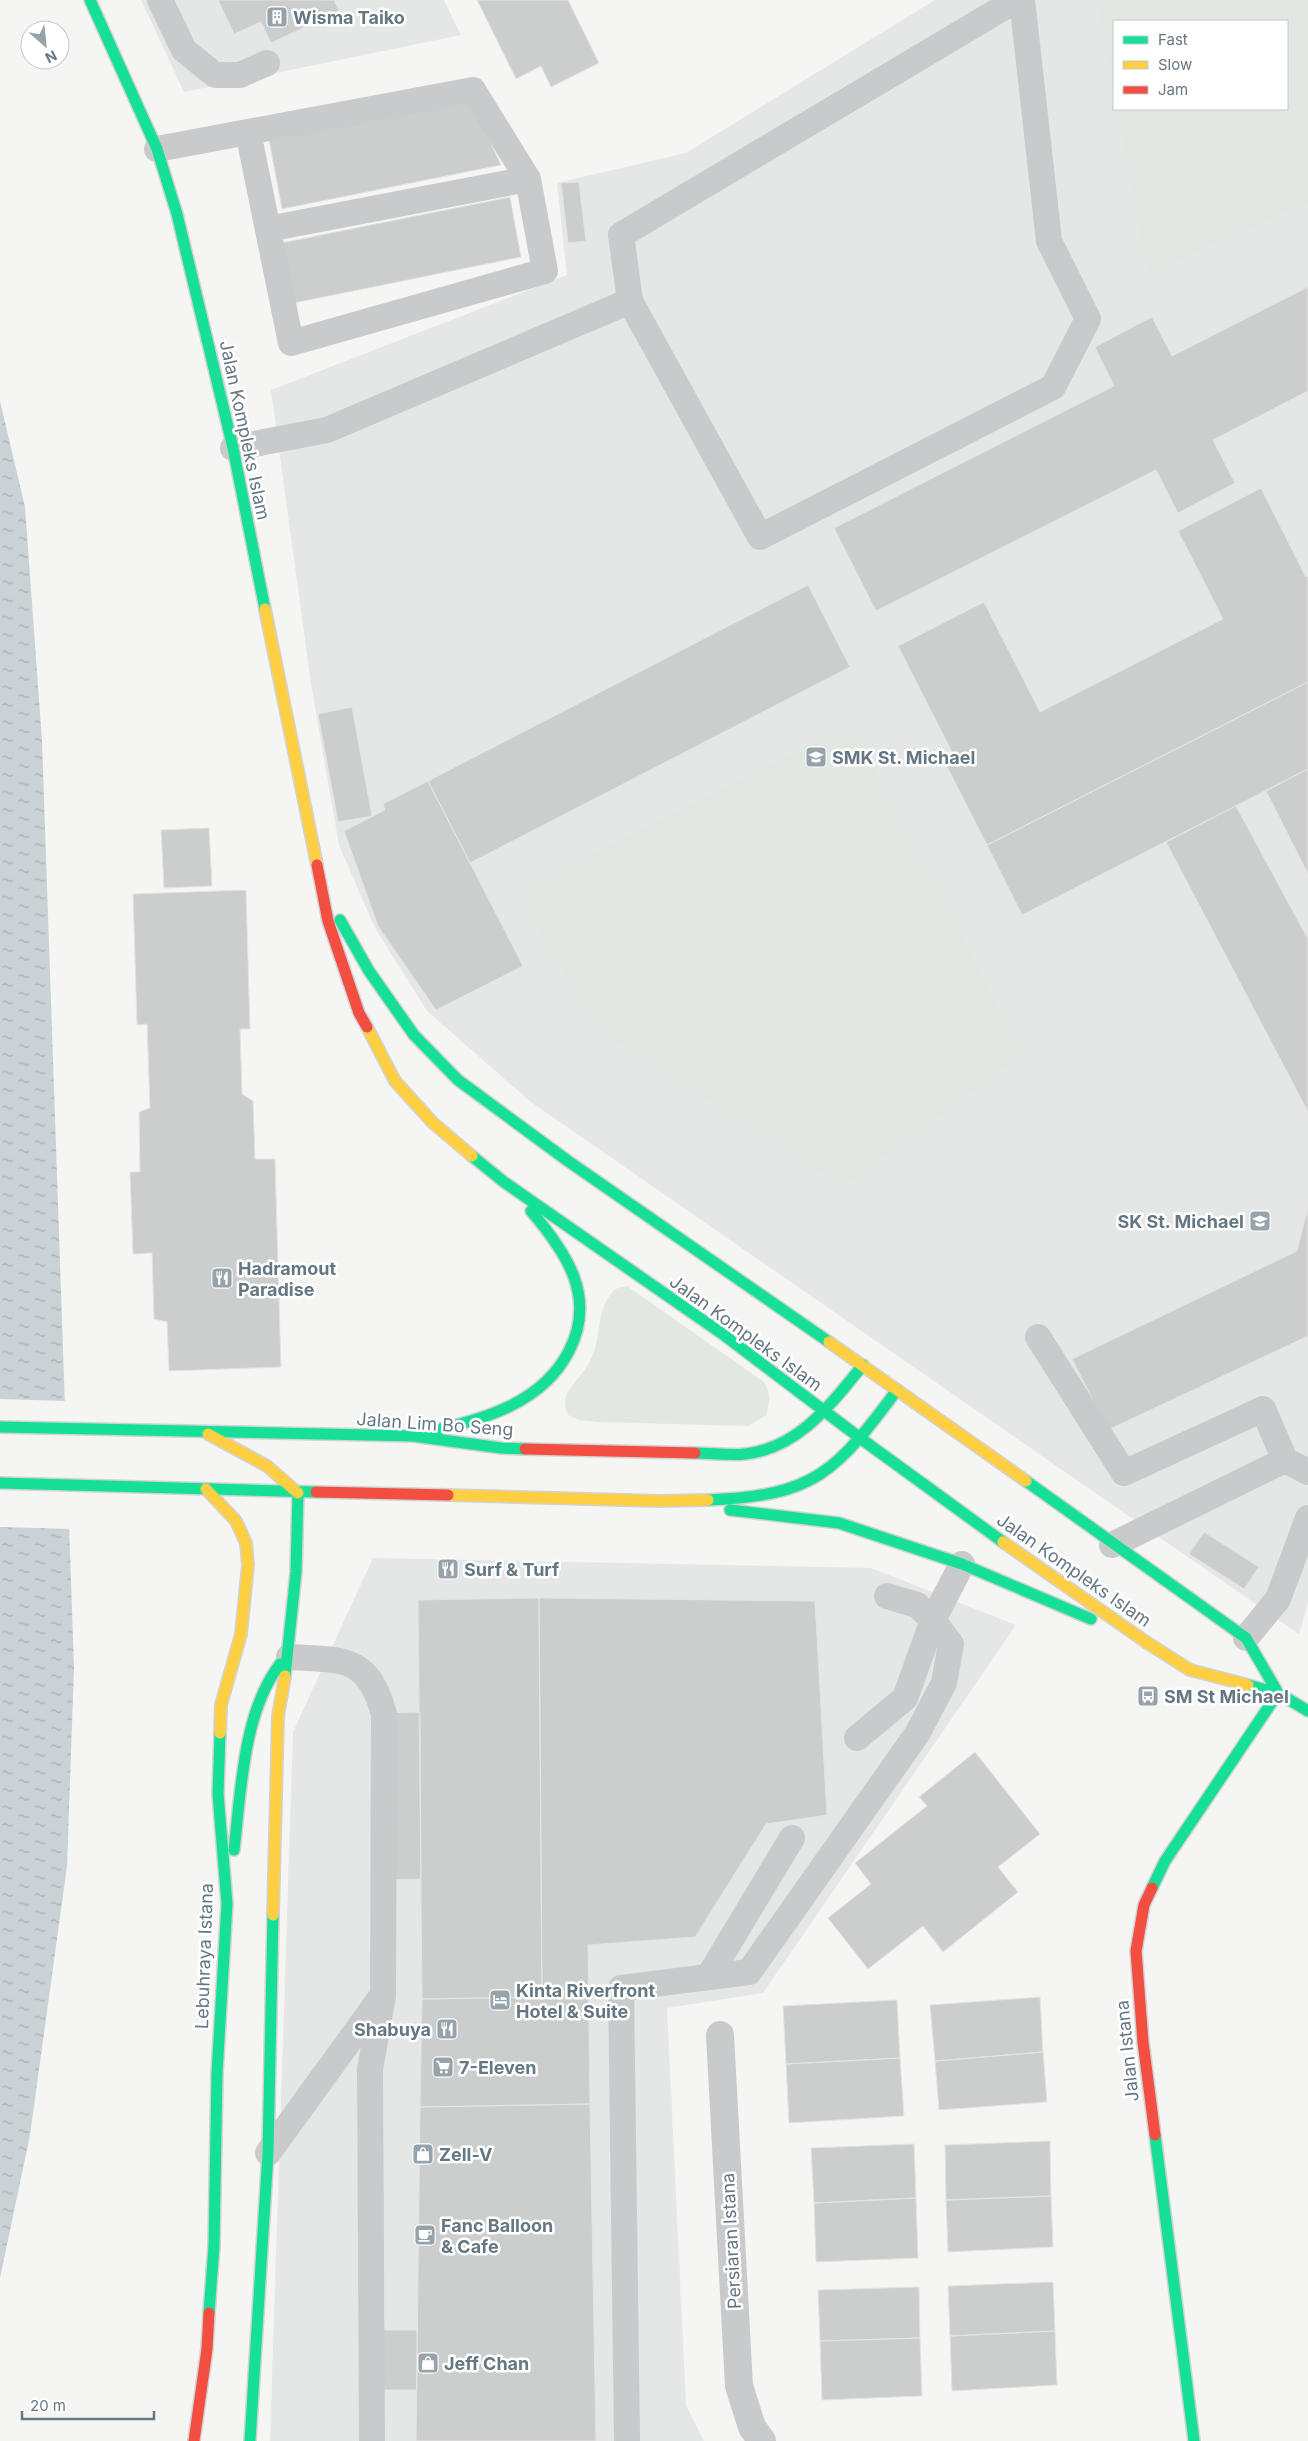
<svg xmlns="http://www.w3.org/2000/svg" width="1308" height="2441" font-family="Inter,sans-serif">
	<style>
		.built { fill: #e5e6e6; fill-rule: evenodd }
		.green { fill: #e3e7e1 }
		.water { fill: url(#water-ripples) }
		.pier { fill: #f5f5f3 }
		.building { fill: #cccdcd; stroke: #e4e4e3 }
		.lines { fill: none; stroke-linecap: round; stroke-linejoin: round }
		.fast-casing { stroke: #d1d2d3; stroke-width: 14 }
		.slow-casing { stroke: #d1d2d3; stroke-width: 14 }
		.jam-casing { stroke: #d1d2d3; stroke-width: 14 }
		.lane { stroke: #c9cacb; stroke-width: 26 }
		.street { stroke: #c9cacb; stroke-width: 28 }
		.fast { stroke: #16e098; stroke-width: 11 }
		.slow { stroke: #ffcf43; stroke-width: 11 }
		.jam { stroke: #f24e42; stroke-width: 11 }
		.labels { text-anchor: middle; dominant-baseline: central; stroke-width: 5; stroke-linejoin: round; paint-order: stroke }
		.poi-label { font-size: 18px; font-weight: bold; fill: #657783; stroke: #fff; text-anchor: start }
		.street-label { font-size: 18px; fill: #657783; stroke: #fff }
	</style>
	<defs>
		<pattern id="water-ripples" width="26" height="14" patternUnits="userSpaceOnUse" patternTransform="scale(1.25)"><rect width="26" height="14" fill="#c9d2d4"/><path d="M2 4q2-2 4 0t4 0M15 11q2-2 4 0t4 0" fill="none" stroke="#a7afb1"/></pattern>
	</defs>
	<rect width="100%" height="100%" fill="#f5f5f3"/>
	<!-- built -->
	<path class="built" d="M141,0H444L461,35L184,92Z
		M935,0H1308V1602L1299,1634L531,1102L427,1011L374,926L339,845L311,684L271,390L567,275L557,183L686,153ZM1114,21H1287V109H1114Z
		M373,1558L871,1568L1016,1625L763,1993L667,2008L686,2405L704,2441H270L293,1732Z"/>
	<!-- green -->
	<path class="green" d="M1097,0H1308V202L1148,273L1118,109H1287V21H1114V91Z
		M851,723L1023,1055L843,1186L602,1032L516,894Z
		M627,1286L764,1382C771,1394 770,1402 766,1415L749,1426L598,1422L579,1420L568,1415C557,1391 580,1382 590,1361C604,1335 593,1313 615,1289Z"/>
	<!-- water -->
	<path class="water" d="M0,401L25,507L42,741L74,1668L67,1866L30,2135L0,2278Z"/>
	<!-- pier -->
	<path class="pier" d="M0,1399L67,1401L71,1529L0,1527Z"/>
	<!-- building -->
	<path class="building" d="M218,0H334L339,11L271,43L261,22L234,34Z
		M477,0H568L599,63L551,87L541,66L516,79Z
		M471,101L501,165L282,209L269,140Z
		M579,182L586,241L568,243L561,183Z
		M510,197L521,257L294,303L281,243Z
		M1308,287V391L1213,440L1235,483L1178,513L1156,470L876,611L834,528L1114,386L1095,347L1152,317L1172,356Z
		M1261,488L1306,577L1308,576V682L987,845L944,761L954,756L898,646L984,602L1040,712L1223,619L1178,531Z
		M808,585L850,667L470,863L428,781Z
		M1308,682V769L1022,915L987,845Z
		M352,707L372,816L338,822L318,714Z
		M1308,769V874L1266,791Z
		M428,781L523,966L436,1010L378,926L344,831L385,810L383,804Z
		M1236,806L1308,939V1112L1166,842Z
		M209,828L212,886L164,888L161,830Z
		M246,890L250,1029H240L242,1094L253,1101L255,1159H275L281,1367L169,1371L167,1322L154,1319L152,1253L133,1254L130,1172H140L139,1112L150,1108L147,1024L137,1025L133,894Z
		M1308,1207V1336L1108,1430L1072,1359L1297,1251Z
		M1204,1532L1259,1567L1244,1589L1189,1554Z
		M539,1598L542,1997L422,1999L418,1600Z
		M539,1598L815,1601L827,1815L766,1824L695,1937L588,1945L590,2104L420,2107L422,1999L542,1997Z
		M420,1712L421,1879L374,1880L373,1713Z
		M975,1752L1040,1834L998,1867L1018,1892L943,1952L923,1926L868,1969L828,1918L871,1884L855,1863L927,1806L919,1797Z
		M1040,1997L1043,2052L935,2061L930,2005Z
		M897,2000L900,2058L786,2064L783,2006Z
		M1043,2052L1047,2102L939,2110L935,2061Z
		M900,2058L904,2116L789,2123L786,2064Z
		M590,2104L596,2441H416L420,2107Z
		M1050,2141L1051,2196L946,2200L945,2145Z
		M914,2144L916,2198L814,2203L811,2148Z
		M1051,2196L1053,2247L948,2252L946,2200Z
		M916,2198L918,2258L816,2262L814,2203Z
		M1053,2282L1055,2331L950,2336L948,2286Z
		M919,2287L920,2338L820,2341L818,2290Z
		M365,2330H417V2390H365Z
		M1055,2331L1057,2385L952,2391L950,2336Z
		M920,2338L922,2396L822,2400L820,2341Z"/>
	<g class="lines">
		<!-- fast casing -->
		<g class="fast-casing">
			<path id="fast" d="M90,0L157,149L177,214L233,448L265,609
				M340,920L369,971L414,1035L458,1080L568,1161L829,1342
				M472,1156L504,1182L724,1335L860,1438L1003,1542
				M0,1427L413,1436L501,1448L525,1449
				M429,1432C483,1419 542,1404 569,1351C597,1297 566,1252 531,1211
				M695,1453C711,1453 729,1456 745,1454C799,1448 831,1404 863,1365
				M1026,1481L1246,1638L1278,1693
				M0,1483L316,1492
				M708,1500C815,1496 836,1472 897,1390
				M730,1510L839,1523L962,1564L1091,1619
				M285,1676L296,1572L298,1493
				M1248,1685L1278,1693L1308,1711
				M234,1850C241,1791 243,1712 280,1664
				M1152,1888L1165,1861L1278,1693
				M1155,2135L1194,2441
				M209,2313L214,2246L217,2073L227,1904L218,1794L220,1733
				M250,2441L268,2153L273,1915"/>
		</g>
		<!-- slow casing -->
		<g class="slow-casing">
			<path id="slow" d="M265,609L317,865
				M367,1027L395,1081L433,1123L472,1156
				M829,1342L1026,1481
				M208,1434L267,1466L298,1493
				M206,1489L236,1521L246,1543L248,1565L241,1634L221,1705L220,1733
				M448,1495L659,1501L708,1500
				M1003,1542L1146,1642L1190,1670L1248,1685
				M273,1915L278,1716L285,1676"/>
		</g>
		<!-- jam casing -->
		<g class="jam-casing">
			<path id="jam" d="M317,865L328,921L359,1013L367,1027
				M525,1449L695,1453
				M316,1492L448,1495
				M1152,1888L1144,1905L1136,1951L1143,2042L1155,2135
				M194,2441L207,2349L209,2313"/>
		</g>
		<!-- lane -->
		<path class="lane" d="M160,0L184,50L215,75H240L267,63
			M1016,0L621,235L630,301L760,537L1053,387L1088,319L1049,241L1022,0
			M157,149L473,90L528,179L545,271L291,343L248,132
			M268,229L528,179
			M233,448L327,430L630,301
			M1038,1337L1124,1473L1263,1409L1285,1460
			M1112,1545L1285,1460L1308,1472
			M1246,1638L1278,1599L1308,1518
			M289,1657C343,1660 368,1655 384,1714L383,1996L370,2069L372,2441
			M857,1738L905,1698L933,1620L962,1564
			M709,1976L792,1838
			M268,2153L379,2000
			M627,2441L621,1988L749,1972L917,1734L944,1683L951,1644L933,1620L917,1605L887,1596"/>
		<!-- street -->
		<path class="street" d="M720,2035L739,2386L752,2427L762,2441"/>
		<!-- fast -->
		<use href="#fast" class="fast"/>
		<!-- slow -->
		<use href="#slow" class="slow"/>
		<!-- jam -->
		<use href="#jam" class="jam"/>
	</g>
	<!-- icons -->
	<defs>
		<g id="building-square" transform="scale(1.125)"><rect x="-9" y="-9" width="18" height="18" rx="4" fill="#97a3aa" stroke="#fff"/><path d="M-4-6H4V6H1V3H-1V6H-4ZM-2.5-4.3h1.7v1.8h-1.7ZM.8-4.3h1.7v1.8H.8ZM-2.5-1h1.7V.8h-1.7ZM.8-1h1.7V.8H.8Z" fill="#fff"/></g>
		<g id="school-square" transform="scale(1.125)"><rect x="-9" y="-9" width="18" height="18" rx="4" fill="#97a3aa" stroke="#fff"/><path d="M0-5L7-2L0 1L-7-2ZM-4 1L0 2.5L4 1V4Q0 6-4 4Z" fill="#fff"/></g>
		<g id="restaurant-square" transform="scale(1.125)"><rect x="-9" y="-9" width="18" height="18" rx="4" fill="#97a3aa" stroke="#fff"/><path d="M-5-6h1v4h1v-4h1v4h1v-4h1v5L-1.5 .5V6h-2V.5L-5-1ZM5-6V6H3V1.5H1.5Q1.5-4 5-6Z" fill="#fff"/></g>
		<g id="bus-square" transform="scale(1.125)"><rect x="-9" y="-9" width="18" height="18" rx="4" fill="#97a3aa" stroke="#fff"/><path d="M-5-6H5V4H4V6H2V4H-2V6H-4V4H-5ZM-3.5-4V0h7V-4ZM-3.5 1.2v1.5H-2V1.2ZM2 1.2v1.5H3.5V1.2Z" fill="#fff"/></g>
		<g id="hotel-square" transform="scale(1.125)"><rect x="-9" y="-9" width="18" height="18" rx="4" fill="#97a3aa" stroke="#fff"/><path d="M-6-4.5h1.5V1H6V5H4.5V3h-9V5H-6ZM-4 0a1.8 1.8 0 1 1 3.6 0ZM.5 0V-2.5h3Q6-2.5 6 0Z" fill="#fff"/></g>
		<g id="supermarket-square" transform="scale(1.125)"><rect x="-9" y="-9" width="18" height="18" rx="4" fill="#97a3aa" stroke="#fff"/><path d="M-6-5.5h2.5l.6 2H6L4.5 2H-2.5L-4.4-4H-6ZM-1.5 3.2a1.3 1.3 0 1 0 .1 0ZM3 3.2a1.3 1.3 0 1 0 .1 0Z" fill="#fff"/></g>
		<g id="shop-square" transform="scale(1.125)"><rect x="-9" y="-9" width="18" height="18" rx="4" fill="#97a3aa" stroke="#fff"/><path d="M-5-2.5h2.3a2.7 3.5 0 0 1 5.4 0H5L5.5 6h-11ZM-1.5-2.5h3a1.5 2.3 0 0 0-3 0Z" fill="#fff"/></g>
		<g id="cafe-square" transform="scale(1.125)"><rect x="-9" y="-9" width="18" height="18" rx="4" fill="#97a3aa" stroke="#fff"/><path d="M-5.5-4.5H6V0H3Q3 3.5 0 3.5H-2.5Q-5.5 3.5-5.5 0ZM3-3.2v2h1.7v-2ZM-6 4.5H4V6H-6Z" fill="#fff"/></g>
	</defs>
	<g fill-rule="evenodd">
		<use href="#building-square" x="277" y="17"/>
		<use href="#school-square" x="816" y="757"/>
		<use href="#school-square" x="1260" y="1221"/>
		<use href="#restaurant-square" x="222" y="1278"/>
		<use href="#restaurant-square" x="448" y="1569"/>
		<use href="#bus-square" x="1148" y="1696"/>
		<use href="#hotel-square" x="500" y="2000"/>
		<use href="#restaurant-square" x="447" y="2029"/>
		<use href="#supermarket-square" x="443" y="2067"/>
		<use href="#shop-square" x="423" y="2154"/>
		<use href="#cafe-square" x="425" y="2235"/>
		<use href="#shop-square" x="428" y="2363"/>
	</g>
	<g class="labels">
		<!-- poi labels -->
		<g class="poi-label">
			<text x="293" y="17">Wisma Taiko</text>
			<text x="832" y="757">SMK St. Michael</text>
			<text x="1244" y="1221" text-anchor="end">SK St. Michael</text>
			<text x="238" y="1268">Hadramout<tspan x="238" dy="21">Paradise</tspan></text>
			<text x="464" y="1569">Surf &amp; Turf</text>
			<text x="1164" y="1696">SM St Michael</text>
			<text x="516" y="1990">Kinta Riverfront<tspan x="516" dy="21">Hotel &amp; Suite</tspan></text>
			<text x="431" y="2029" text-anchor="end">Shabuya</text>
			<text x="459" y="2067">7-Eleven</text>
			<text x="439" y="2154">Zell-V</text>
			<text x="441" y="2225">Fanc Balloon<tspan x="441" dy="21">&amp; Cafe</tspan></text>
			<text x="444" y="2363">Jeff Chan</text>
		</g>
		<!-- street labels -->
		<g class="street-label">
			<text transform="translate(245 430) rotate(78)">Jalan Kompleks Islam</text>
			<text transform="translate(746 1333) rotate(36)">Jalan Kompleks Islam</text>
			<text transform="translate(435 1424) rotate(4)">Jalan Lim Bo Seng</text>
			<text transform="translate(1074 1570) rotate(35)">Jalan Kompleks Islam</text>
			<text transform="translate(204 1956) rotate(-88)">Lebuhraya Istana</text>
			<text transform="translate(1127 2051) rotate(-96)">Jalan Istana</text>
			<text transform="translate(731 2241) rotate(-93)">Persiaran Istana</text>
		</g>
	</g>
	<!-- legend -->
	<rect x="1113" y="20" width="175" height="90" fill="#ffffff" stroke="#c1c9cd"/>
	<rect x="1123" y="36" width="25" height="8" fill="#16e098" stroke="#c1c9cd"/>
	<text x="1158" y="45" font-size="15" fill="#657783">Fast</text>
	<rect x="1123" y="61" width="25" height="8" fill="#ffcf43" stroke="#c1c9cd"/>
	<text x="1158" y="70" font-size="15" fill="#657783">Slow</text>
	<rect x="1123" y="86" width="25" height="8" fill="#f24e42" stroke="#c1c9cd"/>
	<text x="1158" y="95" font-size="15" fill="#657783">Jam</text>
	<!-- north arrow -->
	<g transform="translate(45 45) rotate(153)"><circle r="24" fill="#ffffff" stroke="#c1c9cd"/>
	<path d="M0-4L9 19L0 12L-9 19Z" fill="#97a3aa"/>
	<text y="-8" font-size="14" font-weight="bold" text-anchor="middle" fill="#657783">N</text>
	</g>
	<!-- scale -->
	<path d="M22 2411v8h132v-8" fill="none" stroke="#657783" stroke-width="2.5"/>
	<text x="30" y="2411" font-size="15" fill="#657783" stroke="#ffffff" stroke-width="4" paint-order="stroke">20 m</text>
</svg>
